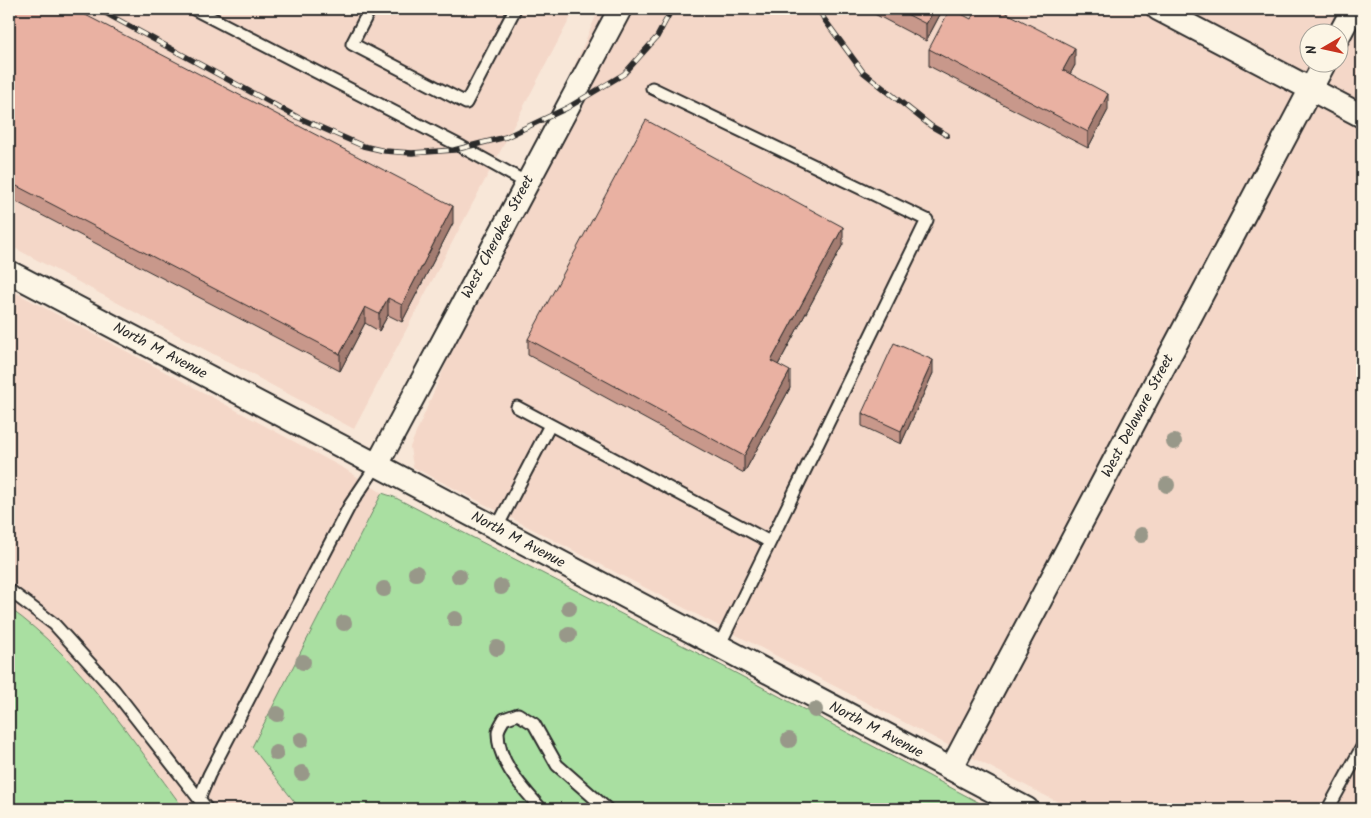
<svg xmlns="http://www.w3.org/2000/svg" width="1371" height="818" font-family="Kalam,sans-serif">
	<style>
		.built { fill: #f4d7c8; fill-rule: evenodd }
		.green { fill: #a9dfa1; stroke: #6a8566 }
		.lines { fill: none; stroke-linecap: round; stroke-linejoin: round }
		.lane-casing { stroke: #2b2b2b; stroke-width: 15 }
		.street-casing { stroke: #2b2b2b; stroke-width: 26 }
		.lane { stroke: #fcf5e5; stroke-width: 11 }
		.street { stroke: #fcf5e5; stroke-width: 22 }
		.rail-casing { stroke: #2b2b2b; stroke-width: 5.5 }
		.rail { stroke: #fcf5e5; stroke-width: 4; stroke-dasharray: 11; stroke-linecap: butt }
		.tree { fill: #989889 }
		.wall { fill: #c8988b; stroke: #2b2b2b }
		.shaded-wall { fill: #a37c71; stroke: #2b2b2b }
		.building { fill: #e9b1a2; stroke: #2b2b2b }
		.labels { text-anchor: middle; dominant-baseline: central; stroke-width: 4; stroke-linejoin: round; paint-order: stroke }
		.street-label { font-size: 15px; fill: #2b2b2b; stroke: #fcf5e5 }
	</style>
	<rect width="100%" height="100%" fill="#f8e7d8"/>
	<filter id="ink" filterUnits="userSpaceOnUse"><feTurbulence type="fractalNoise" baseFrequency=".02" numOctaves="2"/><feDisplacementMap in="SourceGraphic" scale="10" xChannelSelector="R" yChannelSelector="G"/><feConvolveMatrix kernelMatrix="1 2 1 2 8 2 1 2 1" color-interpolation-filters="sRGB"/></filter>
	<g filter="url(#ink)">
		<!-- built -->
		<path class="built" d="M9,9H575L354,429L9,245Z
			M599,9H1362V809H1071L413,467L410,447ZM1308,32H1338V62H1308Z
			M9,289L156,367L345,469L382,493L253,747L299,809H9Z"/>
		<!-- green -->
		<path class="green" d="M382,493L394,497L713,661L991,809H300L252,747Z
			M9,608C80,658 132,740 184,809H9Z"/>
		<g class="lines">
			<!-- lane casing -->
			<g class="lane-casing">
				<path id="lane" d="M194,9L462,147L527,183
					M370,9L352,44L466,103L515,9
					M652,88L927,220L770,542
					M517,407L770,542L719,646
					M496,529L550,425
					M9,590L54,624L114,690L207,809
					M199,799L209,775L350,505L377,465
					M541,809C523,788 498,763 498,733C498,728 502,723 504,719L518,714L534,724L557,765L607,809
					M1328,809L1362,747"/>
			</g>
			<!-- street casing -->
			<g class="street-casing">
				<path id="street" d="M1158,9L1362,116
					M1338,37L1353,9
					M9,272L377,465L1027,809
					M377,465L620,9
					M951,769L1325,62"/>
			</g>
			<!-- lane -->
			<use href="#lane" class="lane"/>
			<!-- street -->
			<use href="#street" class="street"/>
			<!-- rail casing -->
			<g class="rail-casing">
				<path id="rail" d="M98,9L297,117L363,146L385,151L412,153L454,150L506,137L567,108L624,74L657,37L672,9
					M819,9L824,19L863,72L931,126L947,135"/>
			</g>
			<!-- rail -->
			<use href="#rail" class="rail"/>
		</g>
		<!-- trees -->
		<g class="tree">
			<circle cx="1174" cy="442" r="8"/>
			<circle cx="1167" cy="485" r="8"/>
			<circle cx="1141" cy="535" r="8"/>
			<circle cx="416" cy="573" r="8"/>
			<circle cx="459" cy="576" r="8"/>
			<circle cx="501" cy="587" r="8"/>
			<circle cx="384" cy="589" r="8"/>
			<circle cx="569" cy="608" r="8"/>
			<circle cx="455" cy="619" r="8"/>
			<circle cx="344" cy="623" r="8"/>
			<circle cx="569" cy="635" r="8"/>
			<circle cx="497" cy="648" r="8"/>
			<circle cx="303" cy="662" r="8"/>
			<circle cx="815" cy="710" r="8"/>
			<circle cx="277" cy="714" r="8"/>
			<circle cx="301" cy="740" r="8"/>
			<circle cx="789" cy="740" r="8"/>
			<circle cx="276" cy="753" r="8"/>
			<circle cx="302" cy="773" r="8"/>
		</g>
		<!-- wall -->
		<path class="wall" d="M9,9L453,223L402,322L388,315L379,331L365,323L340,371L9,198Z
			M865,9H943L926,41Z
			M929,49L1075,65L1070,74L1108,110L1088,148L929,66Z
			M843,244L778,365L790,388L744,473L528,355V339Z
			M933,373L901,444L862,426V413Z"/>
		<!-- shaded-wall -->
		<path class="shaded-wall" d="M935,9H943L926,41V24Z
			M1075,48V65L1063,87V70Z
			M1108,94V110L1088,148V132Z
			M453,206V223L402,322V305Z
			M843,227V244L771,378V361Z
			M388,298V315L379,331V314Z
			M365,307V323L340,371V354Z
			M933,360V373L901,444V431Z
			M790,371V388L744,473V456Z"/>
		<!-- building -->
		<path class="building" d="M9,9H74L453,206L402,305L388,298L379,314L365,307L340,354L9,182Z
			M897,9H935L926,24Z
			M950,9H952L971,19L976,9H999L1075,48L1063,70L1108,94L1088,132L929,49Z
			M646,120L843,227L771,361L790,371L744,456L528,339Z
			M894,343L933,360L901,431L862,413Z"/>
	</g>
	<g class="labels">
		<!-- street labels -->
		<g class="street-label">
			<text transform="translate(498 237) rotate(-62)">West Cherokee Street</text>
			<text transform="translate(160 351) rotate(28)">North M Avenue</text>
			<text transform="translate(1138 416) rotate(-62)">West Delaware Street</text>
			<text transform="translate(518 540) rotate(28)">North M Avenue</text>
			<text transform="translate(876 730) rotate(28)">North M Avenue</text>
		</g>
	</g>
	<!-- margin -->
	<rect width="1371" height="818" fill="none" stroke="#fcf5e5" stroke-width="30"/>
	<rect x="15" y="15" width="1341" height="788" fill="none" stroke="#2b2b2b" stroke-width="2" filter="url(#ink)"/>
	<!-- north arrow -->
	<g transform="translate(1324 48) rotate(261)"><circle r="24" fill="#fcf5e5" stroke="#a8a49b"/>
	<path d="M0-4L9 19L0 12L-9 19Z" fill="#c8321e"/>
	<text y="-8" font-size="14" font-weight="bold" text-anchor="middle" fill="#2b2b2b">N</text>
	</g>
</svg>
